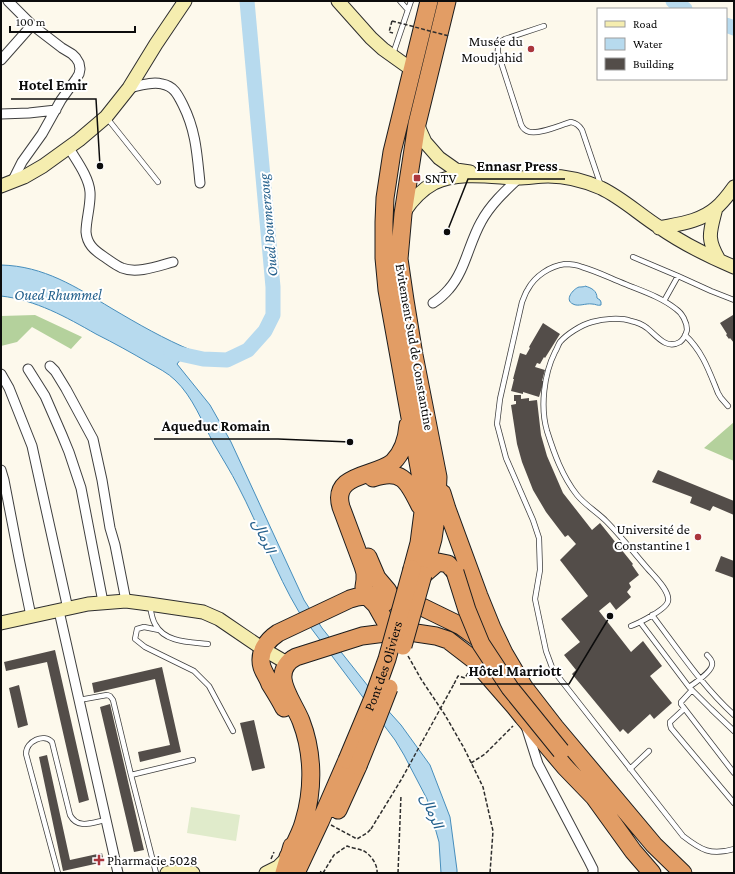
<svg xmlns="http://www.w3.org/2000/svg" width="735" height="874" font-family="'Crimson Pro','Noto Sans Arabic',serif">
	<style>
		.forest { fill: #b4d19c }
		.pitch { fill: #e0ebcb }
		.water { fill: #b7daee; stroke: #478ebc }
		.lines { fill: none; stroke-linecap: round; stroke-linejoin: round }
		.river { stroke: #b7daee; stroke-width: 15 }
		.building { fill: #534d49 }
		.lane-casing { stroke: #3f3f3f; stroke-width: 6 }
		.street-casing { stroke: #3f3f3f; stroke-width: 11 }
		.secondary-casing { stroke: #2e2e2e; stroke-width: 15 }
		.highway-casing { stroke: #1d1d1d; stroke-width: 19 }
		.path { stroke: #2e2e2e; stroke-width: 1.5; stroke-dasharray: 4 2; stroke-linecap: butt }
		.lane { stroke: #fff; stroke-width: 4.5 }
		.street { stroke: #fff; stroke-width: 9 }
		.secondary { stroke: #f5edaf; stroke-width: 13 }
		.highway { stroke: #e29d65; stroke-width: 17 }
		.highway-bridge-casing { stroke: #1d1d1d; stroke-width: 19; stroke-linecap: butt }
		.path-bridge { stroke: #2e2e2e; stroke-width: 1.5; stroke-dasharray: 4 2; stroke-linecap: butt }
		.highway-bridge { stroke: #e29d65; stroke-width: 17 }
		.poi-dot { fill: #aa353c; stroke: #fff; stroke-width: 1.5 }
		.labels { text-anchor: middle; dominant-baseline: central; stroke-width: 4; stroke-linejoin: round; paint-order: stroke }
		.poi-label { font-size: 14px; fill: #0c0c0c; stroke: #fff; text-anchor: end }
		.street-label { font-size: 14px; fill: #0c0c0c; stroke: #fff }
		.water-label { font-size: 15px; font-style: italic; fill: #25618d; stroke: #fff }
		.leader { fill: none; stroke: #0c0c0c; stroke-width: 1.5 }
		.callout-dot { fill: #0c0c0c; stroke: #fff; stroke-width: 1.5 }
		.callout-label { font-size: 15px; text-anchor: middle; font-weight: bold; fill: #0c0c0c; stroke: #fff; stroke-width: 4; stroke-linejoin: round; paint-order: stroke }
	</style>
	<rect width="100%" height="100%" fill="#fdf9ec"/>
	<!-- forest -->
	<path class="forest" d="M35,315L82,337L71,349L32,327L17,342L1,346V316Z
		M734,422V461L704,448Z"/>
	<!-- pitch -->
	<path class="pitch" d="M191,807L240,815L236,841L187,833Z"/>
	<!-- water -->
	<path class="water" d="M1,265C44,266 76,287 111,308C138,324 164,339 193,351L189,361L181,359L177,364L210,405L231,442L304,600L322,628L383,705L401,725L430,765L450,817L457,870V873H441L439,842L427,799L404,755L395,740L299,612C275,572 260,528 238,486C231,472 222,458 214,444C202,422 193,397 175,380C168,373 158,368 149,363C132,353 114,343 96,334C66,317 36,300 1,296Z
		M585,286C592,288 597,291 597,298L600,300L601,302V305C597,306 596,304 592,304C586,303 578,307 573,304C564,300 573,289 579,287C579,287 585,287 585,286Z"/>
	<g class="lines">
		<!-- river -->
		<path class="river" d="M673,1L685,9
			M726,25L734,28
			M171,352L203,359L227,360L248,350L265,331L273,315V287L247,1"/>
	</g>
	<!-- building -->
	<path class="building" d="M733,315L734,316V343L730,338L729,339L726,335L727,334L720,323Z
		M543,323L560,334L545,358L544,357L540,364L537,363L535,367L545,370L542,381H544L539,397L523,392V394L511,391L514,379H513L520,353L526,355L530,348L529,347Z
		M514,395H521V399L529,398V401L537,400L541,435L547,456L563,493L592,530L600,523L633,564L632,565L639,575L629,583L631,587L627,592L631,597L616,610L610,602L599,611L631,652L643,641L662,666L650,676L672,703L654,719L650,714L628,734L623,729L620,732L572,674L576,670L564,655L580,642L561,619L588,596L560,560L576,544L568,535L565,537L546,512L533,490L522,462L517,444L511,405L516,404V401H514Z
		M658,470L734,501V515L713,506L710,511L690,503L692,497L652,482Z
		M721,556L734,561V578L715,571Z
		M55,650L89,800L79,803L47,662L6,671L4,662Z
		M162,667L181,752L140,762L138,752L170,745L155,679L94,693L92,683Z
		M19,685L28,725L18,728L9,688Z
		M110,704L144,850L134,852L100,707Z
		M254,720L265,768L252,771L240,723Z
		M47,755L70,860L102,853L104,862L63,871L39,757Z"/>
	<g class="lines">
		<!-- lane casing -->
		<g class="lane-casing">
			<path id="lane" d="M400,1L408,10
				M544,26L505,39C499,42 497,46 498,53L520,121C521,126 523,129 527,131C537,136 560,125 571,122C576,123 579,125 582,130L601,186
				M393,54L411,1
				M107,118L158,182
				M633,257L678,276L711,291L734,300
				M664,301L678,276
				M685,335C703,352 709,371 718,393L721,398L728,406
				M150,606C151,612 152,619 155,624C165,643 190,642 208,644
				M652,615C678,649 702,686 734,715
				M640,622L689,687L711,709L734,731
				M631,626C639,623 667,609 668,601C670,591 654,576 648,569C634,553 621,536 606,521C597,512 585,505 577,495C562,476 554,453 547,431C540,407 544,374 555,352C557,349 558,345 560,342C567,334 581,325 592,322C603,319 620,317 631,321C636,322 643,325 647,328C657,336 666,350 680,342C684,339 686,334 687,330C687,322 682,313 676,309C661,297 642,291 625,284C610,278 596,271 582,267C577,265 570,264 565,264C550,266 535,276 528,289C525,293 524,298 522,302L500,399L497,424L506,458L533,520L539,538L540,570L535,599L546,651L553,670L683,836C701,850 711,856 734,849
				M159,630L144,627L137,629L135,639L145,647L194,671L209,686L233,731
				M689,687C695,683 714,670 712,663C712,660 709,657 707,655
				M692,690L681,702V704L734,773
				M79,700L107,695L110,696L113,700L131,775L156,873
				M684,709L670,722V724L671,728L734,803
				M630,769L649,751
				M131,775L193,760
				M58,873L26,754C26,741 44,733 52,742L70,815C78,830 93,822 106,820"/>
		</g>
		<!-- street casing -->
		<g class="street-casing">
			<path id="street" d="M8,1L32,25L62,48L72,54L76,58L79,63L80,69L79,74L76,79L61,100L42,134L22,162L12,182
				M1,60L32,25
				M129,88C139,86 152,81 162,84C174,86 178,95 183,105C196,131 197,154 200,183
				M1,114L29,113L56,110
				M69,148C76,160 89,177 90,192C91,205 86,219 86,232C87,244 94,250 103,256C109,260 115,265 122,268C137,274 158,266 173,262
				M433,303C439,299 444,295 449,289C465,271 469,243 481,222C490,205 505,191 519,178
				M50,366L55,371L66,389L93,439L102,480L110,528L115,545L126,601
				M28,369L45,396L62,435L69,452L81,488L103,602
				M1,374L9,388L32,446L68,609
				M1,470L4,480L19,558L31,616
				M59,611L118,873
				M526,726L538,764L589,861L593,869V873"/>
		</g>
		<!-- secondary casing -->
		<g class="secondary-casing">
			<path id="secondary" d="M338,1L371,38L383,49L411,69
				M417,124L425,142L439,158L456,170L470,172
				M1,186L24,177L43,166L79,140L106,117L129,88L156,44L185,1
				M716,208C710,232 706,238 719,260
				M404,212C412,200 421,190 434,183C459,171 491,177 518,178C528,178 538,176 548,176C566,176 585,181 601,188C622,198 640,215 659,227C682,243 708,256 734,267
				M659,228C678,224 700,222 716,208C723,202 729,194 734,187
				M1,623L88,604L126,601L149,604L203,612L219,619L263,649L287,663
				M167,873L175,872L193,873
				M266,873L278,867L288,857"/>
		</g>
		<!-- highway casing -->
		<g class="highway-casing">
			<path id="highway" d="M373,478C403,468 408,482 420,506
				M442,493L447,509L479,596L492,628L504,653L524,687L555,727L654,845L683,873
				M368,557L377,578L388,591V596L385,603
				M412,569L419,543L423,512L422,484L387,290L384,258V222L385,198L392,152L429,1
				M423,575L433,539L436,518L438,477L414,355L405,300L399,259L403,214L417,124L447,1
				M423,575L438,562L448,564L455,572
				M393,632L385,621L376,605L367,596L365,592L364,587L365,580V573L363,566L341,507C331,473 375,477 393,462C403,452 407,438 408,425
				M284,708C280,700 275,692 270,684C268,678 264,673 262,667C258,653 266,641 278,633L350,599L357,597L372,595L383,596L397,598L422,607L461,626L479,639L504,653
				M589,790L633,851L652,873
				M338,810L358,766
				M288,857C294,845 301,833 304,821C314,788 313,752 301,721C296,708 284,692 283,679C282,669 288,661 296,657L362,636L393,632L416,633L436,636L448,640L474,660L515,707L523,717L565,767L595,798
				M284,873L292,846
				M296,873L320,822L347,760"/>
		</g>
		<!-- path -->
		<path class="path" d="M392,21L389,32L393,33
			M408,656L421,679L445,715L464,748L483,787L493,831L490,873
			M454,684L458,676L465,678L468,673
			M471,763L485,754L513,726
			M331,825L357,839L367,833L371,829
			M271,859L274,852
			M320,873L321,871
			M323,873L334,855L347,846C352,848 359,849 364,851C371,855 378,865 377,873
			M398,873L401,795"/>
		<!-- lane -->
		<use href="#lane" class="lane"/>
		<!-- street -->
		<use href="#street" class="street"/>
		<!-- secondary -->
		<use href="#secondary" class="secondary"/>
		<!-- highway -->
		<use href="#highway" class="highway"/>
		<!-- highway-bridge casing -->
		<g class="highway-bridge-casing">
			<g id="highway-bridge">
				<path d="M455,572L467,610L481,644L510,688L561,751"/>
				<path d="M403,646L423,575"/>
				<path id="s1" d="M347,760L373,698L387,659L412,569"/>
				<path d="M358,766L375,724L389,688"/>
			</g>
		</g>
		<!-- path-bridge -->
		<path class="path-bridge" d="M392,21L449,36
			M371,829L401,780L454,684"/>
		<!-- highway-bridge -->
		<use href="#highway-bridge" class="highway-bridge"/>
	</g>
	<!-- markers -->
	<g class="poi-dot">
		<circle cx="531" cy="49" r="4"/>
		<rect x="413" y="174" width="8" height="8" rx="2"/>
		<circle cx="698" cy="537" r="4"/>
		<path d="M97 854h4v4h4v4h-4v4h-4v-4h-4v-4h4z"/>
	</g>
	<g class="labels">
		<!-- poi labels -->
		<g class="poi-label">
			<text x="523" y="41">Musée du<tspan x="523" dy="16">Moudjahid</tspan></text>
			<text x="425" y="178" text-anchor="start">SNTV</text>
			<text x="690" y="529">Université de<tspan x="690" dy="16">Constantine 1</tspan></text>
			<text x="107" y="860" text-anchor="start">Pharmacie 5028</text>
		</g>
		<!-- street labels -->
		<g class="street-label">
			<text transform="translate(415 347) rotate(80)">Evitement Sud de Constantine</text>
			<text stroke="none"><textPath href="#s1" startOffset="101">Pont des Oliviers</textPath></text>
		</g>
		<!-- water labels -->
		<g class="water-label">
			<text transform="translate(268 225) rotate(-95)">Oued Boumerzoug</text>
			<text x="58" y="295">Oued Rhummel</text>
			<text transform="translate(264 536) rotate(66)">الرمال</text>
			<text transform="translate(432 811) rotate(67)">الرمال</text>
		</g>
	</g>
	<!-- callouts -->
	<path class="leader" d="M100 166L96 99H11M447 232L468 179H565M350 442L278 439H154M610 616L569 684H460"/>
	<g class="callout-dot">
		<circle cx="100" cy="166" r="4"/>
		<circle cx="447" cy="232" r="4"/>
		<circle cx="350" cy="442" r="4"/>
		<circle cx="610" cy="616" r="4"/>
	</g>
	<g class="callout-label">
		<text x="53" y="90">Hotel Emir</text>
		<text x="517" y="171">Ennasr Press</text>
		<text x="216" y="431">Aqueduc Romain</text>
		<text x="515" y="676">Hôtel Marriott</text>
	</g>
	<!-- border -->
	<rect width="735" height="874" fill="none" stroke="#0c0c0c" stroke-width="4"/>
	<!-- legend -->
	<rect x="597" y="8" width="130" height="72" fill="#ffffff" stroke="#9e9e9e"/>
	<rect x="605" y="21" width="20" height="6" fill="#f5edaf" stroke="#9e9e9e"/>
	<text x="633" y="28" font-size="12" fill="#0c0c0c">Road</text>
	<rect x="605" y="38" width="20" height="12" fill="#b7daee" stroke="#9e9e9e"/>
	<text x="633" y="48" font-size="12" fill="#0c0c0c">Water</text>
	<rect x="605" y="58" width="20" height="12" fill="#534d49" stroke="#9e9e9e"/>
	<text x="633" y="68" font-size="12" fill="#0c0c0c">Building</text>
	<!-- scale -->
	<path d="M10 26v6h125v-6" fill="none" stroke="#0c0c0c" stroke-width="2"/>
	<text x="16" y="26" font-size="12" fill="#0c0c0c" stroke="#ffffff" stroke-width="3" paint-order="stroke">100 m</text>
</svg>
